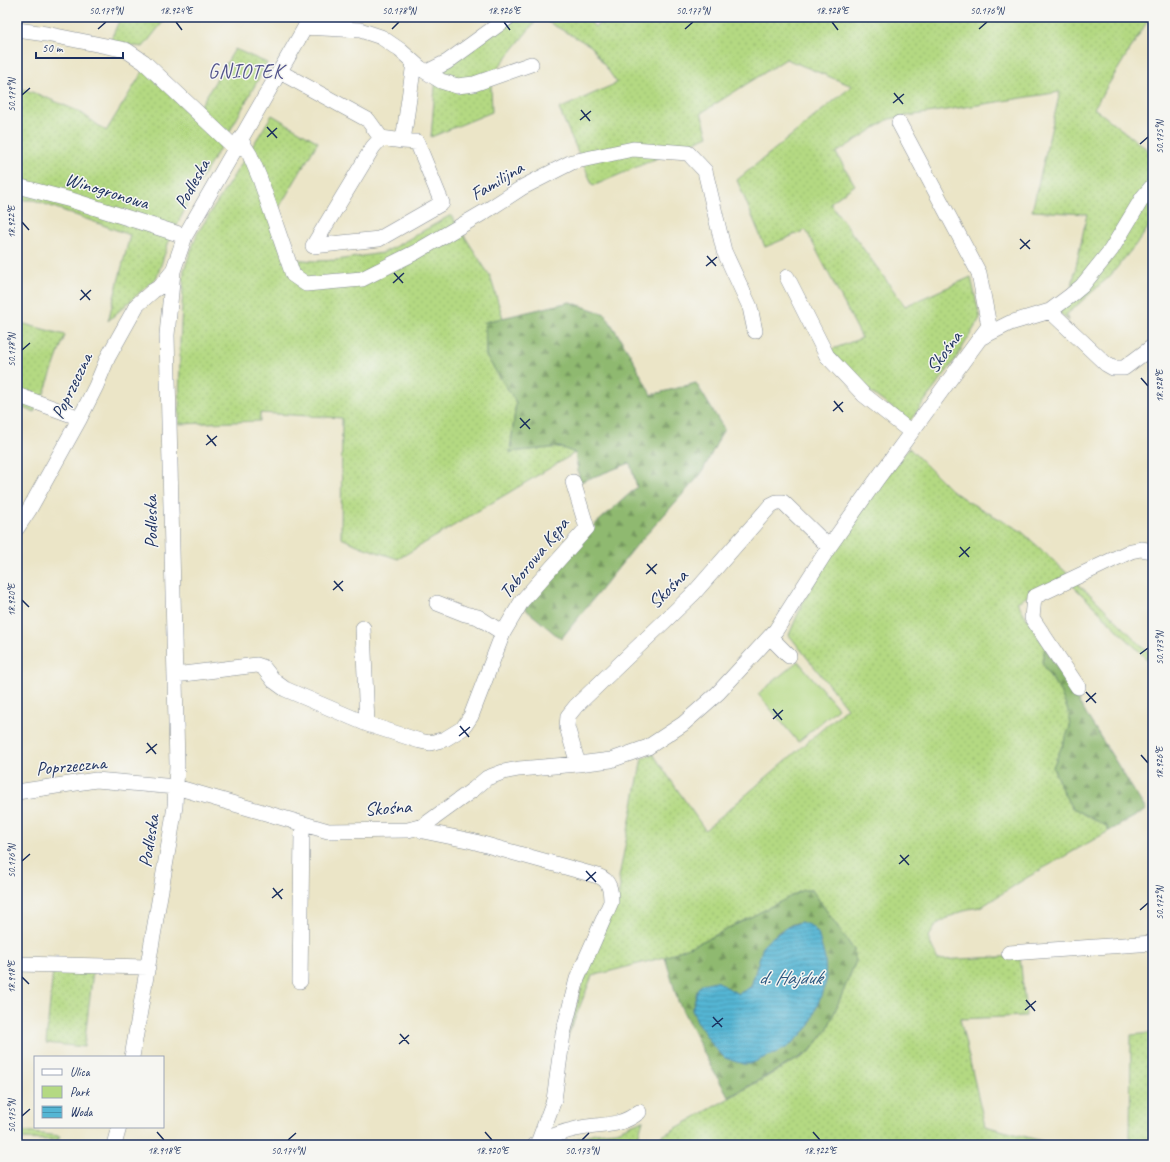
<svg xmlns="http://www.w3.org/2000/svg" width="1170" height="1162" font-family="Caveat,sans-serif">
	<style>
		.grass { fill: url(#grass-dots); stroke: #688470 }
		.forest { fill: url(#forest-firs); stroke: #557467; fill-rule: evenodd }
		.park { fill: #b4d982; stroke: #688470 }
		.water { fill: url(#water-rules); stroke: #387299 }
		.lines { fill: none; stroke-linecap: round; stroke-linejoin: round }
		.minor-casing { stroke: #838a92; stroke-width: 16 }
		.minor { stroke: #fff; stroke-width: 15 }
		.ticks { fill: none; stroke: #1b2f5e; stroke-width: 1.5 }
		.labels { text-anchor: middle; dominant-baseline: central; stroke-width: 3; stroke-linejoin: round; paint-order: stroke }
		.street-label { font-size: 19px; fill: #1b2f5e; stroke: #f6f6f2 }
		.neighbourhood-label { font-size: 20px; letter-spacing: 1px; fill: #52548c; stroke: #f6f6f2 }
		.water-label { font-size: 20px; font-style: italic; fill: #2c5881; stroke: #f6f6f2 }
		.neatline { fill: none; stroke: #1b2f5e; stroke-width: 1.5 }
		.ticks-label { font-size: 10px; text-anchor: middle; fill: #1b2f5e }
	</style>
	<defs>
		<pattern id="grass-dots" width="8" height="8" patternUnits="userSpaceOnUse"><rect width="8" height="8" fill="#b4d982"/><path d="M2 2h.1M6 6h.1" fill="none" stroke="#9abb73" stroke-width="1.8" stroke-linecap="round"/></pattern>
		<pattern id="forest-firs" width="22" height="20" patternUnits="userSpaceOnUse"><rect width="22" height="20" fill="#8fb970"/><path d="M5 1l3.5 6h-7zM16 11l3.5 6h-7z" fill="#74975f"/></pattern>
		<pattern id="water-rules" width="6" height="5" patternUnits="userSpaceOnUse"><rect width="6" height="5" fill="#55b6d4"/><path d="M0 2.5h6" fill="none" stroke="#4694af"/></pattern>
	</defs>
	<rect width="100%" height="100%" fill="#f6f6f2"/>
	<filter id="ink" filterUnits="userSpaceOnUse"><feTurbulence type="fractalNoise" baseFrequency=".025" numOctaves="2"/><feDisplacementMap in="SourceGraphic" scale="8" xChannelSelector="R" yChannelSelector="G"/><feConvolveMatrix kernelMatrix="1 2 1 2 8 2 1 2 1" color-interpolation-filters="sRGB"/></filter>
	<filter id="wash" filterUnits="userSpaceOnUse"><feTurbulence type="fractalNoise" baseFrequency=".012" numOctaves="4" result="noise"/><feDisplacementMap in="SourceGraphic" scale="16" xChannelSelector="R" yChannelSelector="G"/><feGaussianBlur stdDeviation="0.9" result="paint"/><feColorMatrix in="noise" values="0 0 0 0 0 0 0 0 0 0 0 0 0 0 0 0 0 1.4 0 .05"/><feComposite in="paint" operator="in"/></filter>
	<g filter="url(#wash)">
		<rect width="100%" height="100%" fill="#ebe5c7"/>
		<!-- grass -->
		<path class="grass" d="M121,17H167L143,47L109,43Z
			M516,17H586L595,27L608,17H1150L1094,108L1153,154V179L1105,251L1077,284L1072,286L1087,214L1032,211L1060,92L889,119L836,153L855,185L830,203L905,306L971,277L980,318L955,360L910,421L862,386L830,350L862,338L806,230L765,247L737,180L852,86L786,59L701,113L708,136L593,186L559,109L617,83L591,46L539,17L497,69L491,84L492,112L431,137L436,75Z
			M235,49L267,63L230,131L192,195L169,241L157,277L108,321L130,235L34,200H17V87L40,95L80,112L106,131L145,68L191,116L199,108Z
			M272,115L318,142L277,211L292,259L315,261L337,260L382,253L393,248L451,215L490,276L503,318L485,322L486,356L516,402L510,452L560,447L575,453L398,559L362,547L341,538L342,418L260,413V421L179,424L180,343L184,270L197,234Z
			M1153,193V220L1141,238L1110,276L1066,315L1069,321L1059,312Z
			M17,322L65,335L42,399L34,412L17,406Z
			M909,448L951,490L967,501L1021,531L1068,574L1017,602L1045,648L1042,662L1050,676L1060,691L1068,711L1070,727L1053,767L1062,790L1071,807L1106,826L1109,831L1028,877L981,907L968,909L949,917L937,924L928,938L938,960L1020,956L1026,1016L960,1019L985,1126L1057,1145H646L809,1053L827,1030L856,961L854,950L812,890H803L710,938L665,957L592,976L568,1036L585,975L618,897L620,886L619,877L642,758L653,754L705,830L847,708L789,635L803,602L848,526Z
			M1078,581V585L1091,595L1153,657V665L1071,584Z
			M53,970L93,971L84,1047L46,1043Z
			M1153,1033V1144L1130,1145L1131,1035Z
			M643,1120L636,1145H554L595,1133L616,1131Z
			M17,1131L60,1136L58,1140L17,1139Z"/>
		<!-- forest -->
		<path class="forest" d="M570,302L605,314L630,354L651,395L696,383L724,429L701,474L636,546L561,639L524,608L591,528L637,487L630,463L580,482L575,453L560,447L510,452L516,402L486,356L485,322Z
			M1045,648L1146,810L1109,831L1106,826L1071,807L1062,790L1053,767L1070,727L1068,711L1060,691L1050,676L1042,662Z
			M803,890H812L854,950L856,961L827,1030L809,1052L729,1097L711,1067L678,1001L665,957L710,938ZM801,922L810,1025C796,1042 787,1047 767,1056C758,1060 752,1064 743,1064L692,1010L698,988L728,989L738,994L751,987C758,964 763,939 786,927C791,924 797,923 801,922Z"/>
		<!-- park -->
		<path class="park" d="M798,661L838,708L798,742L758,694Z"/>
		<!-- water -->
		<path class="water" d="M801,922L811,926L818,933L825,959L826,982L810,1025L800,1036L786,1048L750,1064H743L725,1058L714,1047L699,1025L692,1010L698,988L702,984L716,981L738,994L751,987L763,946L770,939L787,927Z"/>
	</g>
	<g filter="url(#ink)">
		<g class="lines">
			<!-- minor casing -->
			<g class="minor-casing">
				<path id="minor" d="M305,27L360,30L381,37L400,50L420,68L441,81L457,86L474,84L531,64
					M17,30L46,34L126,50L144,62L235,148
					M280,72L368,120L381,138
					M427,72L447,62L509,17
					M899,123L979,273L989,326L980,338
					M240,139L250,155L260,179L293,275L306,284L362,279L416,252L486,211L523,187L572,162L633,149L688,153L705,171L724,251L750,307L755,331
					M403,141L417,142L442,203L379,239L313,246L373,147L381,138L403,141L414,63
					M17,187H21L71,200L185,236
					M787,277L827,356L864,395L911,432
					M1050,311L1106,364L1113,368H1124L1152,347
					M17,395L80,418
					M17,528L29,510L80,418L96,386L108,357L137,305L153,291L161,286L173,271
					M437,603L465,614L478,617L503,633
					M363,628L367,724
					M770,637L789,656
					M175,675L257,665L263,667L274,681L285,689L367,724L420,741L430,743L445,739L463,728L471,716L503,633L522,601L587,528L573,482
					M1078,687L1032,618L1034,597L1131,551L1141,549L1153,551
					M578,764L567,727L568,716L576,706L694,593L771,505L777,502H783L829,547
					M17,792L96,780L176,787L328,831L408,830L423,826L474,789L487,778L503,772L519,769L578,764L611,760L648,747L683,724L718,693L776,630L829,547L875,482L980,338L1010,323L1050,311L1070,296L1082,286L1111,250L1143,197L1153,185
					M423,826V831L472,841L598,876C610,880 611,891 611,902L577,979L563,1034L554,1100L538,1143
					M1009,953L1153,943
					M17,964L148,967
					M300,981L302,833L304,825
					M132,1057L171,832L175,806L177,765L167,335L173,271L185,236L311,17
					M114,1145L119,1127
					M535,1145C549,1137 560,1132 576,1129C599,1123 618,1129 639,1112"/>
			</g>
			<!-- minor -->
			<use href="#minor" class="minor"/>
		</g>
	</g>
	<!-- ticks -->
	<path class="ticks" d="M176,22L182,30M504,22L510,30M832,22L838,30M98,29L106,22M392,29L399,22M685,29L693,22M979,29L987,22M894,93L903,104M22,95L30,88M893,103L904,94M581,110L590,121M580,120L591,111M267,127L277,138M267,137L277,128M1140,144L1148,137M22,222L29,230M1020,239L1030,249M1020,249L1030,240M707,256L716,266M706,266L717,257M394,273L403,283M393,283L404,273M81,290L90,300M80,300L91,290M22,350L30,343M1141,378L1148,386M834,401L843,412M833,411L843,402M520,418L530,429M520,428L530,419M207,435L216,446M206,445L217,436M960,547L969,557M959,557L970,547M647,564L656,574M646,574L657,564M334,581L343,591M333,590L343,581M22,600L29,607M1140,654L1148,648M1086,692L1096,703M1086,702L1096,693M773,709L782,720M773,719L783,710M460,726L469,737M459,736L470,727M147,743L156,754M146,753L157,744M1141,755L1148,763M900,855L909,865M22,861L30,854M899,864L909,855M586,871L596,882M586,881L596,872M273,888L282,899M272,898L283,889M1140,910L1148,903M22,977L29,984M1026,1000L1035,1011M1025,1010L1036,1001M713,1017L722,1027M712,1027L723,1018M400,1034L409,1044M399,1044L409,1035M22,1116L30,1109M157,1132L164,1140M485,1132L492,1140M813,1132L820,1140M288,1140L296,1133M582,1140L589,1133"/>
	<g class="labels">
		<!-- street labels -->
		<g class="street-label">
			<text transform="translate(497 181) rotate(-31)">Familijna</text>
			<text transform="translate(192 184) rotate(-61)">Podleska</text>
			<text transform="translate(107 191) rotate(17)">Winogronowa</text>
			<text transform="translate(944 352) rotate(-54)">Skośna</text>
			<text transform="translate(72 386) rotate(-64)">Poprzeczna</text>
			<text transform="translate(151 522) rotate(-91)">Podleska</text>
			<text transform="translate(534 558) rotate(-51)">Taborowa Kępa</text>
			<text transform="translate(668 589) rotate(-45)">Skośna</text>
			<text transform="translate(71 766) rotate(-5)">Poprzeczna</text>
			<text transform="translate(388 808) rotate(-4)">Skośna</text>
			<text transform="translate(149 841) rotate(-81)">Podleska</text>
		</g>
		<!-- neighbourhood labels -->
		<g class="neighbourhood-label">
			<text x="246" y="71">GNIOTEK</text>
		</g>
		<!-- water labels -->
		<g class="water-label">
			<text x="790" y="977">d. Hajduk</text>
		</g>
	</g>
	<!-- margin -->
	<rect width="1170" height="1162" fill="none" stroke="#f6f6f2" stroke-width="44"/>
	<!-- legend -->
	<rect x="34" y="1056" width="130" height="72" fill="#f6f6f2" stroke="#9ea6b7"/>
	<rect x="42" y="1069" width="20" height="6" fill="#ffffff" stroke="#9ea6b7"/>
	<text x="70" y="1076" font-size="12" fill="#1b2f5e">Ulica</text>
	<rect x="42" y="1086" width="20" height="12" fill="#b4d982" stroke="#9ea6b7"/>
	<text x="70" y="1096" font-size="12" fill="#1b2f5e">Park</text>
	<rect x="42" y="1106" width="20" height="12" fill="url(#water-rules)" stroke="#9ea6b7"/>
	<text x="70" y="1116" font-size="12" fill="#1b2f5e">Woda</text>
	<!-- scale -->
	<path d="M36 52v6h87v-6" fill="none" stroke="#1b2f5e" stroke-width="2"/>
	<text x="42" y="52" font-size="12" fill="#1b2f5e" stroke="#f6f6f2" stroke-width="3" paint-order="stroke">50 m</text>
	<rect x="22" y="22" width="1126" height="1118" class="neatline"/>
	<g class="ticks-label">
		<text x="106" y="14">50.179°N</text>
		<text x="176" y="14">18.924°E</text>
		<text x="399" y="14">50.178°N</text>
		<text x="504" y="14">18.926°E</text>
		<text x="693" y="14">50.177°N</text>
		<text x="832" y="14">18.928°E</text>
		<text x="987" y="14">50.176°N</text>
		<text transform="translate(11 95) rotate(-90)" y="4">50.179°N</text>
		<text transform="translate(1159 137) rotate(-90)" y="4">50.175°N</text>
		<text transform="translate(11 222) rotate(-90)" y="4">18.922°E</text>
		<text transform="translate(11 350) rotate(-90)" y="4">50.178°N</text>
		<text transform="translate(1159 386) rotate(-90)" y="4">18.928°E</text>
		<text transform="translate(11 600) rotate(-90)" y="4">18.920°E</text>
		<text transform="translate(1159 648) rotate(-90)" y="4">50.173°N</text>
		<text transform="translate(1159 763) rotate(-90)" y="4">18.926°E</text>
		<text transform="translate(11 861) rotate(-90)" y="4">50.176°N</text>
		<text transform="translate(1159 903) rotate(-90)" y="4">50.172°N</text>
		<text transform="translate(11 977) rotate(-90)" y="4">18.918°E</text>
		<text transform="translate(11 1116) rotate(-90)" y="4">50.175°N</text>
		<text x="164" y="1154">18.918°E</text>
		<text x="288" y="1154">50.174°N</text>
		<text x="492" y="1154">18.920°E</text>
		<text x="582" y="1154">50.173°N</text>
		<text x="820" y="1154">18.922°E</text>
	</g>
</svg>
